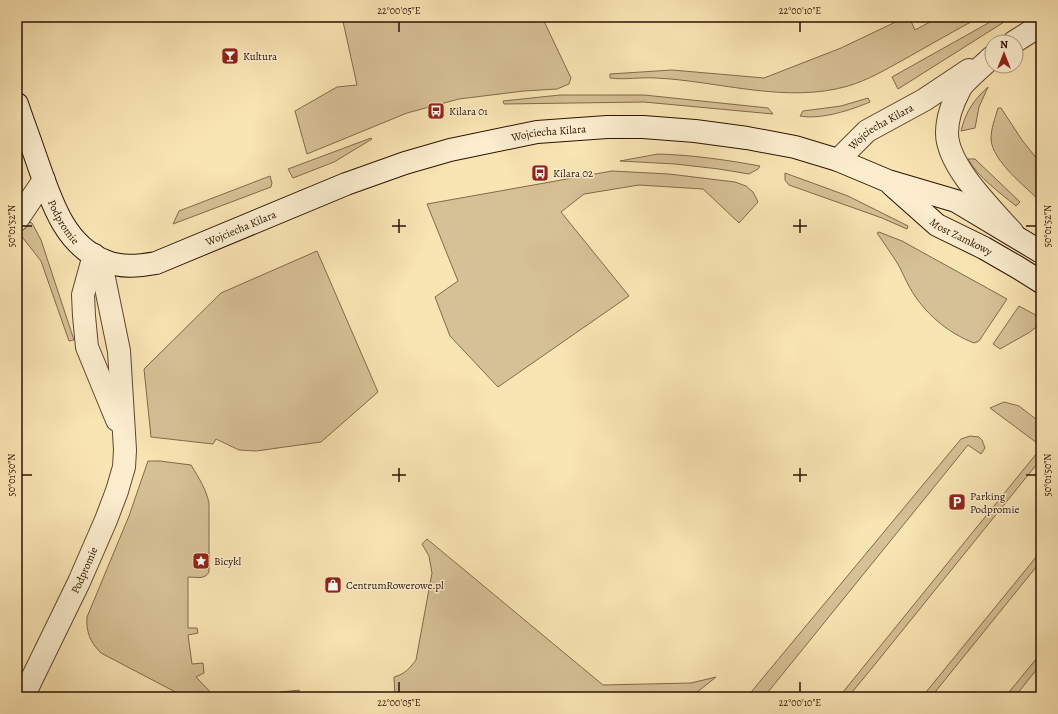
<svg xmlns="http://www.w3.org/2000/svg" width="1058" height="714" font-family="Alegreya,serif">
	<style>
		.green { fill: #d6c095; stroke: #81694a }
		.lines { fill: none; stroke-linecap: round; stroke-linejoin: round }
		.minor-casing { stroke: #5f462d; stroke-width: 24 }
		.tertiary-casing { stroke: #5f462d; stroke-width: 24 }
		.secondary-casing { stroke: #2c1200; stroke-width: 24 }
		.minor { stroke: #fbedce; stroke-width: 22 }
		.tertiary { stroke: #fbedce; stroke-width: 22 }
		.secondary { stroke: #fbedce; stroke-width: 22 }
		.ticks { fill: none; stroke: #2c1200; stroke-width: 1.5 }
		.labels { text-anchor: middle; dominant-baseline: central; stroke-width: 3; stroke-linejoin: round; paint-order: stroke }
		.poi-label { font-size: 11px; fill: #2c1200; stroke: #fbedce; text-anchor: start }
		.street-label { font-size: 11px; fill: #2c1200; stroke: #fbedce }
		.neatline { fill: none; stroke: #2c1200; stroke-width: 1.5 }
		.ticks-label { font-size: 10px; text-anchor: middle; fill: #2c1200 }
	</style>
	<rect width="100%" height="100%" fill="#f9e4b3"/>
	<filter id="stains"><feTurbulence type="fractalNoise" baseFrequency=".005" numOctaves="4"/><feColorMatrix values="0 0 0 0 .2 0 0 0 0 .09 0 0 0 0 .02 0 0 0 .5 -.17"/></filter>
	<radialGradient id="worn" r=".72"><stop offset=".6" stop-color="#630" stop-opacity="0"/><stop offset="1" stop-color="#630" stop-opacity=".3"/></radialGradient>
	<!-- green -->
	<path class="green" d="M342,17H542L571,78L569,84L557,89L524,91L459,99L407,113L307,154L295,111L337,87L357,85Z
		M906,17H909L915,30L939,17H980C954,31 928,46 903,60C885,70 868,80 848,86C786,104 719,81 656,78C640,77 625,80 610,78V74L672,70L764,78L841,48Z
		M999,17H1012L898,89L892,77Z
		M988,87L979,107L975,128L961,131C966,111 973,101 988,87Z
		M560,95H644L768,108L773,114L644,102L504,104L503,101Z
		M868,98L870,102C851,110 821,120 800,116L803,111L841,106Z
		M998,108H1001L1022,140L1041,164V202C1026,187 992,161 991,139C991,128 995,119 998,108Z
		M371,138L372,139L334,162L293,178L288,169Z
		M658,154C693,155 727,160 760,166L758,169L749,174L719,169L675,164L620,161Z
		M968,159H975L1020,202L1016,206C999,192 979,178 968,159Z
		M612,171L669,174L735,182L746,186L753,192L758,202L739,223L703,189L639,185L584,194L561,212L629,296L498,387L450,336L435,297L458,281L427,204Z
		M785,173L848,196L908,226L907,229L882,218L789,185L785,180Z
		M270,176L272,183L271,187L173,224L179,211Z
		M27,221L32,223L41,240L74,340L69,341L41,261L19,233L23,222Z
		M879,232L902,241L1007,299L979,341L974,343C948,333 924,313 910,288C905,280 902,270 896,261C890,252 884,243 877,233Z
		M317,251L378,392L321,442L256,451L239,450L216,439L213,444L151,437L144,369L221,293Z
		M1019,306L1041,318V323L1030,332L1000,349L993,344Z
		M1004,402L1019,406L1041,423V446L990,408Z
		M970,436L979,437L982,440L985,448L981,454L968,445L764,697H747L961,439Z
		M1041,448V459L872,668L848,697H839Z
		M148,461H160L191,465C199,478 206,489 209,503V572C205,580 196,577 188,577V628H197L198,633L188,635L192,664L203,663L204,673L196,677L215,697H185L101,653C90,642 86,632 87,617L129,516Z
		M427,539L603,685L691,683L716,677L691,697H395L394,677C405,674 409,669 416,660L432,573L429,556L422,544Z
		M1041,551V561L931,697H922Z
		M1041,653V664L1017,694L1021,697H1005Z
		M299,690L301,697H257V695Z"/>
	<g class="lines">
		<!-- minor casing -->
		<g class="minor-casing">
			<g id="minor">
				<path d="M17,220L44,180"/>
				<path d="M94,255L83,295L84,316L87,347L117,420"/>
				<path id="s1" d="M23,697L79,582L106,520L117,491L124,467L125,450L119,351L104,278L94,255"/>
			</g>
		</g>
		<!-- tertiary casing -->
		<g class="tertiary-casing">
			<g id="tertiary">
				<path d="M1014,42L1041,25"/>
				<path d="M992,57C984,65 964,81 960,89C953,102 947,119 947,133C947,166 992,209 1013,233"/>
				<path id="s2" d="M838,160L867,131L924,100L969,70"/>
			</g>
		</g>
		<!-- secondary casing -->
		<g class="secondary-casing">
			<g id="secondary">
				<path id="s3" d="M17,104C23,122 30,140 36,158C50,197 63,245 105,261C121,268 139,266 156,263L346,184L405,163L450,150L537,132L607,127H643L695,131L747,138L795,147L838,160L888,181L956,201L1041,252"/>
				<path id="s4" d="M892,185L937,225L984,248L1017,267L1041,282"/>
			</g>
		</g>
		<!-- minor -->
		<use href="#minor" class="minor"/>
		<!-- tertiary -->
		<use href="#tertiary" class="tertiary"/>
		<!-- secondary -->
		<use href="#secondary" class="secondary"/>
	</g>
	<!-- ticks -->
	<path class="ticks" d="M399,22V32M800,22V32M399,219V233M800,219V233M22,226H32M392,226H406M793,226H807M1026,226H1036M399,468V482M800,468V482M22,475H32M392,475H406M793,475H807M1026,475H1036M399,682V692M800,682V692"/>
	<!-- icons -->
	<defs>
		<g id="bar-square" transform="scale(0.9)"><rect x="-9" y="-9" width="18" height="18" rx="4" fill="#8f2418" stroke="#fbedce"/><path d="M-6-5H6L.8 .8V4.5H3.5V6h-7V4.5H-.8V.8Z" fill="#fff"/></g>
		<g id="bus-square" transform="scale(0.9)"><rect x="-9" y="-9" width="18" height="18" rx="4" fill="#8f2418" stroke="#fbedce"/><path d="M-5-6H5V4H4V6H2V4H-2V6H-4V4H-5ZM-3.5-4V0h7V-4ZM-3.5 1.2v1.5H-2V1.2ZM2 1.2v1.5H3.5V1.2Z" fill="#fff"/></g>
		<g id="parking-square" transform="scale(0.9)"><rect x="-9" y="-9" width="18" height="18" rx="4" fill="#8f2418" stroke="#fbedce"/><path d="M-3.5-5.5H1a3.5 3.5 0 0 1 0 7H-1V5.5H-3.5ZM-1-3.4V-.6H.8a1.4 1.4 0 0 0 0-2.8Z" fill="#fff"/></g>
		<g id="sight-square" transform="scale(0.9)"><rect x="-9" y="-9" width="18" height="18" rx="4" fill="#8f2418" stroke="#fbedce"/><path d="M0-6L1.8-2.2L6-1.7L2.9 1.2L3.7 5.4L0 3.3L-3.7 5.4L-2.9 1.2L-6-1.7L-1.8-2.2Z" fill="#fff"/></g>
		<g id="shop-square" transform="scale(0.9)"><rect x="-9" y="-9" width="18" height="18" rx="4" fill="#8f2418" stroke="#fbedce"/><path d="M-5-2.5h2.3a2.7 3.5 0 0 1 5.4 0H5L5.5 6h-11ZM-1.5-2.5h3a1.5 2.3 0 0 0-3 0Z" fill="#fff"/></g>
	</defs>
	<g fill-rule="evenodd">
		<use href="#bar-square" x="230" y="56"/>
		<use href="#bus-square" x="436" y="111"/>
		<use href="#bus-square" x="540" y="173"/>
		<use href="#parking-square" x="957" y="502"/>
		<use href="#sight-square" x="201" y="561"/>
		<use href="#shop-square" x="333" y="585"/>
	</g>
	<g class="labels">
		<!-- poi labels -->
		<g class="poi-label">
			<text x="243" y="56">Kultura</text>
			<text x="449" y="111">Kilara 01</text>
			<text x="553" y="173">Kilara 02</text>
			<text x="970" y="496">Parking<tspan x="970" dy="13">Podpromie</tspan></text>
			<text x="214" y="561">Bicykl</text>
			<text x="346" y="585">CentrumRowerowe.pl</text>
		</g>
		<!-- street labels -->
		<g class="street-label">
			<text stroke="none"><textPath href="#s2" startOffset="55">Wojciecha Kilara</textPath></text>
			<text stroke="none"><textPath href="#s3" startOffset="653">Wojciecha Kilara</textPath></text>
			<text stroke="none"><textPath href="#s3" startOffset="127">Podpromie</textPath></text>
			<text stroke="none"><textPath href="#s3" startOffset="329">Wojciecha Kilara</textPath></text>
			<text stroke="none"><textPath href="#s4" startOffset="87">Most Zamkowy</textPath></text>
			<text stroke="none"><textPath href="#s1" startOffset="141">Podpromie</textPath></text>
		</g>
	</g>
	<!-- margin -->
	<rect width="1058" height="714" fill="none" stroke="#f9e4b3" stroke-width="44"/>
	<!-- north arrow -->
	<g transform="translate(1004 54)"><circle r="19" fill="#fbedce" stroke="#a8957c"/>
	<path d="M0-3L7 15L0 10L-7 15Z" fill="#8f2418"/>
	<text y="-6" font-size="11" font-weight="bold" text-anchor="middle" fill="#2c1200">N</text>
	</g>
	<rect x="22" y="22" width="1014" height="670" class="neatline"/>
	<g class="ticks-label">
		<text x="399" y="14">22°00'05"E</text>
		<text x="800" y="14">22°00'10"E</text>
		<text transform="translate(11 226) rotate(-90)" y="4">50°01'52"N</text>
		<text transform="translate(1047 226) rotate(-90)" y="4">50°01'52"N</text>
		<text transform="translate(11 475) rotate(-90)" y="4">50°01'50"N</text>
		<text transform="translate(1047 475) rotate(-90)" y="4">50°01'50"N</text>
		<text x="399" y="706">22°00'05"E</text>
		<text x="800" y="706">22°00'10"E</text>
	</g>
	<rect width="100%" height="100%" filter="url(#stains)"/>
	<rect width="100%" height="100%" fill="url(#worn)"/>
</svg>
